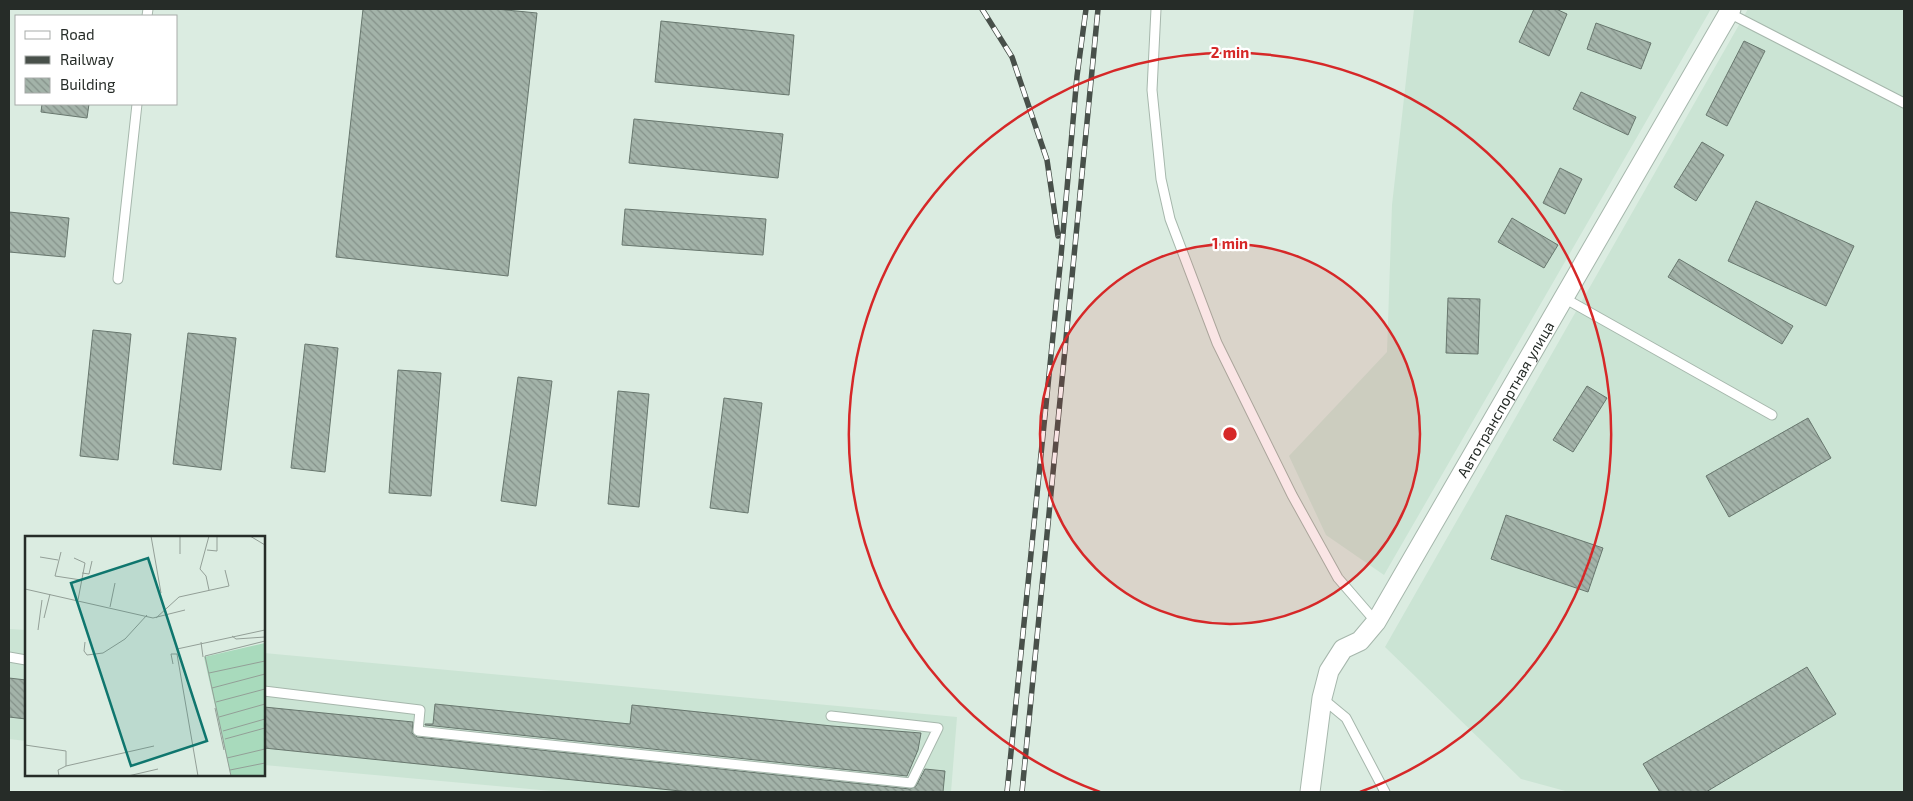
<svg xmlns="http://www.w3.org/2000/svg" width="1913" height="801" font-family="'Exo 2',sans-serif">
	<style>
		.built { fill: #cbe4d4 }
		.building { fill: url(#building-back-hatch); stroke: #68776e }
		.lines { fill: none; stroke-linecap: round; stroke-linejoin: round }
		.service-casing { stroke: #a6b7ac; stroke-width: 11 }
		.minor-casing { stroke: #a6b7ac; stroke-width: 21 }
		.service { stroke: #fff; stroke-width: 9 }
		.minor { stroke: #fff; stroke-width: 19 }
		.rail-casing { stroke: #48504a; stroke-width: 5.5 }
		.rail { stroke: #fff; stroke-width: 4; stroke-dasharray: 11; stroke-linecap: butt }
		.ring { fill: none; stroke: #d62828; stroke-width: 2.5 }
		.labels { text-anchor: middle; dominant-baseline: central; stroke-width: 4.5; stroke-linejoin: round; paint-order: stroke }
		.street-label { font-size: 15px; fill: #262c28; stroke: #fff }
		.inset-road { fill: none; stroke: #939f97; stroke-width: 1 }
		.view { fill: #0f766e; fill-opacity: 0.15; stroke: #0f766e; stroke-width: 2.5 }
		.inset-edge { fill: none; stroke: #262c28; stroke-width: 2.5 }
		.centre { fill: #d62828; stroke: #fff; stroke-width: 2.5 }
		.ring-label { font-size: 15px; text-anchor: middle; font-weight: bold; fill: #d62828; stroke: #fff; stroke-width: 4.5; stroke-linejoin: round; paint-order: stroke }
	</style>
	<defs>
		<pattern id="building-back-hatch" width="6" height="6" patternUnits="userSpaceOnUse" patternTransform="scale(1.25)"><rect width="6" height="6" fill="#a3b3a9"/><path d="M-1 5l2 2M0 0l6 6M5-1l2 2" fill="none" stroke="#85928a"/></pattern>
	</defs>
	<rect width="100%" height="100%" fill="#dbece1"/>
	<!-- built -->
	<path class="built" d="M1414,9H1711L1384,575L1326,535L1289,456L1387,352L1392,205Z
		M1748,9H1904V792H1569L1521,779L1385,647Z
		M9,629L26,630V741L9,739Z
		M264,653L957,717L951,792H562L264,765Z"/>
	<!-- building -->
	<path class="building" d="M363,9H496L537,13L508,276L336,257Z
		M1534,9H1556L1567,14L1549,56L1519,42Z
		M661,21L794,35L789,95L655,82Z
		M1596,23L1651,43L1641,69L1587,49Z
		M1744,41L1765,51L1727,126L1706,115Z
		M1581,92L1636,117L1628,135L1573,109Z
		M42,104H89L87,118L41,112Z
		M634,119L783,134L778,178L629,163Z
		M1702,142L1724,155L1696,201L1674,187Z
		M1560,168L1582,179L1565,214L1543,203Z
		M1756,201L1854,246L1826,306L1728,261Z
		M625,209L766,219L763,255L622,245Z
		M9,212L69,218L65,257L9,252Z
		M1512,218L1558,245L1544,268L1498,242Z
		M1679,259L1793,326L1782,344L1668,277Z
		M1448,298L1480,299L1478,354L1446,353Z
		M93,330L131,334L118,460L80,456Z
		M188,333L236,338L221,470L173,464Z
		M305,344L338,348L325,472L291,468Z
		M398,370L441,373L431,496L389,493Z
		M518,377L552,381L536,506L501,501Z
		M1587,386L1607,398L1573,452L1553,440Z
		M618,391L649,394L639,507L608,504Z
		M724,398L762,403L748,513L710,508Z
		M1808,418L1831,458L1729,517L1706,476Z
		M1506,515L1603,548L1588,592L1491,559Z
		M1807,667L1836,714L1706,792H1660L1643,764Z
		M9,678L26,680V719L9,717Z
		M435,704L630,724L632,705L832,726L921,733L918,750L907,776L425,725V724H433Z
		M264,707L413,722L412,733L417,737L910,789L916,786L925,769L945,771L943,792H690L264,748Z"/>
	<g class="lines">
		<!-- service casing -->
		<g class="service-casing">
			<path id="service" d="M1156,9L1152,90L1161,179L1170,219L1217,343L1292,495L1338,578L1376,622
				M1729,13L1904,103
				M147,16L148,9
				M118,279L137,104
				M1564,298L1772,415
				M9,657L26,660
				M264,691L420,710L418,731L911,783L938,728L831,716
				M1323,699L1346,718L1385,792"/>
		</g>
		<!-- minor casing -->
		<g class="minor-casing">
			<g id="minor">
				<path id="s1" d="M1310,792L1322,698L1329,671L1343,649L1360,641L1376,622L1731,9"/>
			</g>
		</g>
		<!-- service -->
		<use href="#service" class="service"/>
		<!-- minor -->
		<use href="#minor" class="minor"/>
		<!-- rail casing -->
		<g class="rail-casing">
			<path id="rail" d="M982,9L1012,57L1047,160L1058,236
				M1007,792L1061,256L1077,76L1086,9
				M1022,792L1098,9"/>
		</g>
		<!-- rail -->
		<use href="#rail" class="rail"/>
	</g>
	<!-- distance rings -->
	<circle cx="1230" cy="434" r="190" fill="#d62828" fill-opacity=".12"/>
	<g class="ring">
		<circle cx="1230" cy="434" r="190"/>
		<path d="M1100 792A381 381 0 1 1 1360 792"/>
	</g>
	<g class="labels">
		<!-- street labels -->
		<g class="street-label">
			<text stroke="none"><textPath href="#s1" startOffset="450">Автотранспортная улица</textPath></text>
		</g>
	</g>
	<!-- overview -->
	<g transform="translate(25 536)">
		<rect width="240" height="240" fill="#dbece1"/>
		<path d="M240,107V240H206L179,121Z" fill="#a8dabc"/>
		<path class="inset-road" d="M126,0L136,57M155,0V18M225,0L240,9M182,14L192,15V0M36,16L30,40L56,44M15,21L33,24M49,22L60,27L53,64M57,37L64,38L67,25M0,53L128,82L160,74M184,54L181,40L175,33L184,0M85,71L90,47M19,82L25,58M131,82L154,61L204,50L200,34M13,94L17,64M207,100L211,103L240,101M60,106L59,115L62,119L78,117L100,103L122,79M176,106L178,121M152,113L240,94M148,128L146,118H152L173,240M184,137L240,125M187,152L240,138M191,166L240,153M190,172L199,214M194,181L240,168M198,195L240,183M200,203L240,192M0,209L41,215V230L33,234L34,240M202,222L240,213M41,230L129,210M205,234L240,227M103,240L133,233M206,240L180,120L240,105"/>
		<path class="view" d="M123,22L182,205L106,230L46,47Z"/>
		<rect width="240" height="240" class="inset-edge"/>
	</g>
	<circle cx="1230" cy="434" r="8" class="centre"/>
	<g class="ring-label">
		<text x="1230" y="58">2 min</text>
		<text x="1230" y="249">1 min</text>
	</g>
	<!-- border -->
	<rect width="1913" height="801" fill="none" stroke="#262c28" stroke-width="20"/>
	<!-- legend -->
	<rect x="15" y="15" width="162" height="90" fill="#ffffff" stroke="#a8aba9"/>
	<rect x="25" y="31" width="25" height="8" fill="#ffffff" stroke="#a8aba9"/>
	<text x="60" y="40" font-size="15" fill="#262c28">Road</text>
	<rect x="25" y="56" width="25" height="8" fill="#48504a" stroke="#a8aba9"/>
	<text x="60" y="65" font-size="15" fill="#262c28">Railway</text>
	<rect x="25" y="78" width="25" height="15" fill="url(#building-back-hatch)" stroke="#a8aba9"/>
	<text x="60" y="90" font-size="15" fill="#262c28">Building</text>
</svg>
